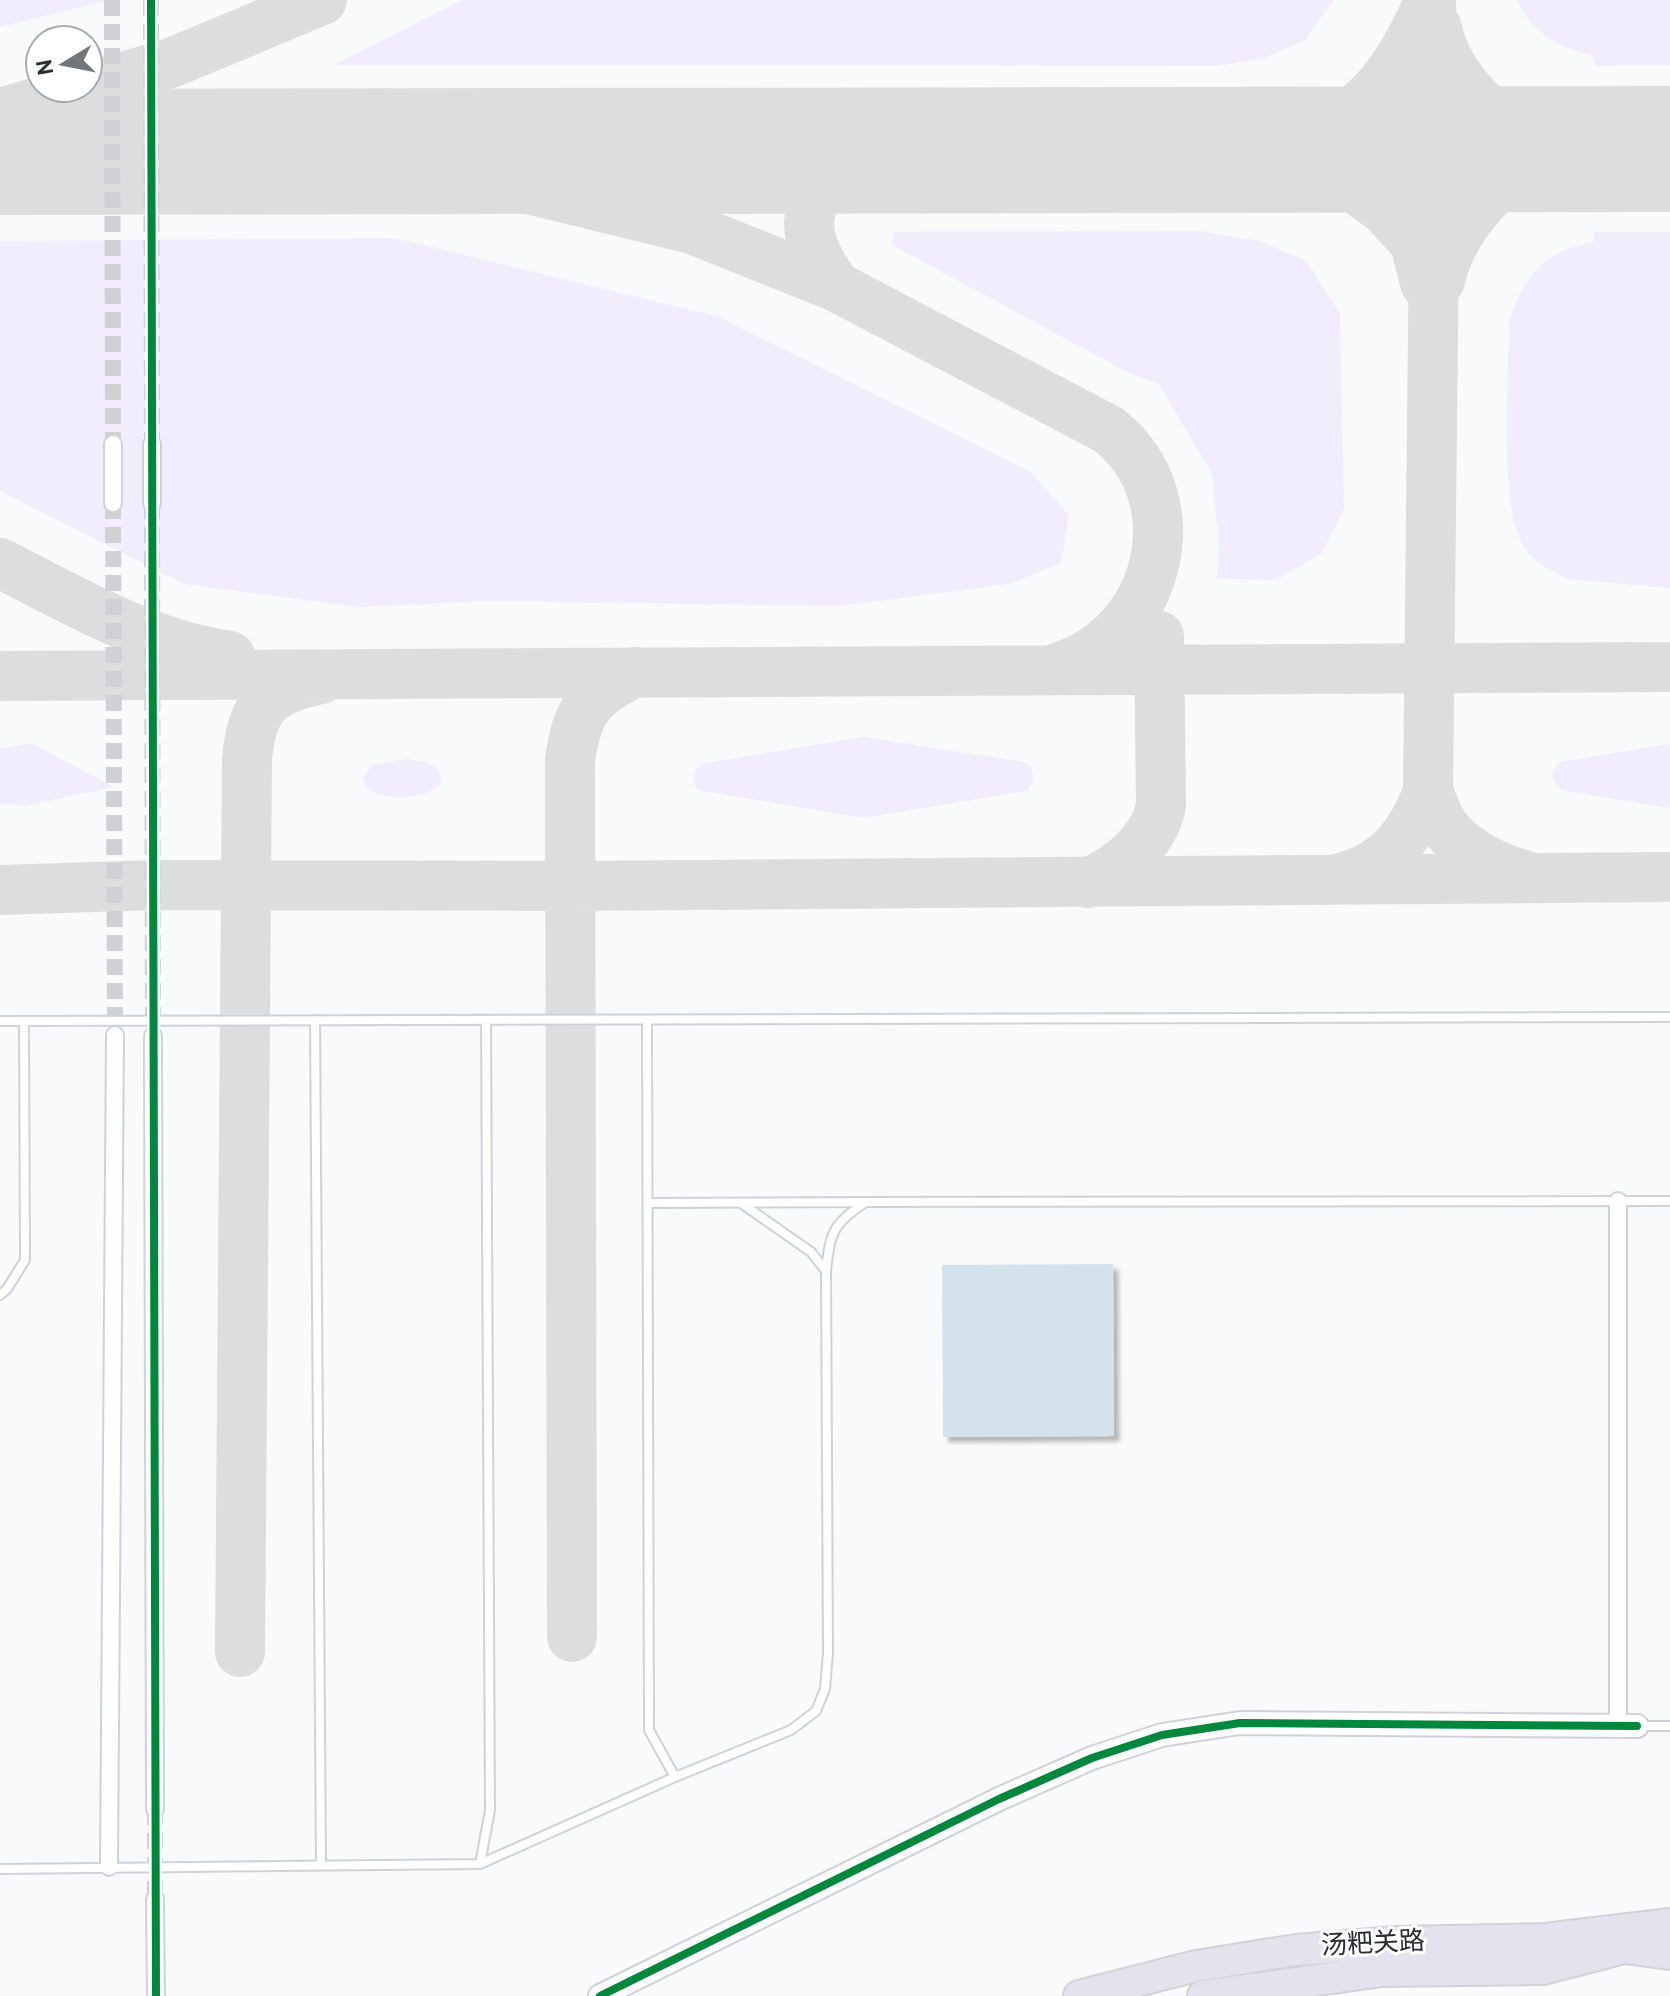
<svg xmlns="http://www.w3.org/2000/svg" width="1670" height="1996" font-family="Overpass,'Noto Sans SC',sans-serif">
	<style>
		.green { fill: #f2edfc }
		.lines { fill: none; stroke-linecap: round; stroke-linejoin: round }
		.taxiway { stroke: #dcddde; stroke-width: 50 }
		.runway { stroke: #dcddde; stroke-width: 126 }
		.building { fill: #d6e2eb; filter: url(#shadow) }
		.street-tunnel { stroke: #cfd1d4; stroke-width: 16; stroke-dasharray: 16 8; stroke-linecap: butt }
		.lane-casing { stroke: #d0d2d7; stroke-width: 12 }
		.street-casing { stroke: #d0d2d7; stroke-width: 20 }
		.secondary-casing { stroke: #d0d2d7; stroke-width: 26 }
		.highway-casing { stroke: #d2d3d6; stroke-width: 34 }
		.lane { stroke: #fefeff; stroke-width: 8 }
		.street { stroke: #fefeff; stroke-width: 16 }
		.secondary { stroke: #fefeff; stroke-width: 22 }
		.highway { stroke: #e3e3ee; stroke-width: 30 }
		.cycleway-casing { stroke: #fff; stroke-width: 13 }
		.cycleway { stroke: #00873e; stroke-width: 8 }
		.labels { text-anchor: middle; dominant-baseline: central; stroke-width: 6; stroke-linejoin: round; paint-order: stroke }
		.street-label { font-size: 26px; fill: #2a2d34; stroke: #fff }
	</style>
	<defs>
		<filter id="shadow"><feDropShadow dx="5.5" dy="5.5" stdDeviation="2" flood-color="#0004"/></filter>
	</defs>
	<rect width="100%" height="100%" fill="#f8fafc"/>
	<!-- green -->
	<path class="green" d="M0,0H110L0,27Z
		M462,0H1334L1305,40L1263,59L1214,66L333,65Z
		M1517,0H1670V65L1595,66L1592,55C1559,49 1531,32 1517,0Z
		M1198,231L1259,241L1306,261L1340,313L1344,509L1321,554L1276,580L1217,579L1219,547L1212,474L1159,384L1129,373L892,245L893,232Z
		M1594,232H1670V588L1568,579C1553,572 1533,562 1524,547C1498,507 1509,376 1509,323C1520,278 1547,249 1594,242Z
		M395,238L719,317L1031,472L1069,515L1061,563L1009,584L840,606L491,601L359,607L184,584L0,491V241Z
		M864,737L1023,762L1031,767L1034,781L1027,791L861,818L698,790L694,783L695,770L702,764Z
		M31,743L114,787L24,806L0,803V749Z
		M1670,744V808L1563,790C1551,782 1548,771 1561,762Z
		M405,759C423,761 440,762 442,782C427,800 384,802 365,787L363,777L372,765Z"/>
	<g class="lines">
		<!-- taxiway -->
		<path class="taxiway" d="M1437,28C1445,71 1483,112 1520,133C1536,143 1556,145 1574,150
			M0,113L171,63L322,0
			M1266,151L1307,159L1329,169L1385,210L1415,243L1425,283
			M1266,151C1356,127 1391,86 1428,4
			M338,152L443,168L692,229L837,287L1109,430C1196,500 1160,637 1057,668
			M1440,281C1450,233 1489,187 1531,163C1544,157 1560,154 1574,150
			M837,287C786,221 808,184 878,152
			M0,563C74,601 147,644 230,656
			M0,676L1670,667
			M1428,791L1435,150L1431,0
			M1340,878C1387,867 1412,835 1428,791C1433,802 1437,817 1444,826C1461,850 1496,868 1524,875
			M1088,883C1121,868 1153,843 1161,806L1159,636
			M0,890L156,885L570,886L1670,877
			M572,1637L570,761C576,711 590,694 635,672
			M240,1652L247,759C252,705 268,690 321,679"/>
		<!-- runway -->
		<path class="runway" d="M0,152L1670,149"/>
	</g>
	<!-- building -->
	<path class="building" d="M1113,1264L1114,1436L943,1437L942,1265Z"/>
	<g class="lines">
		<!-- street-tunnel -->
		<path class="street-tunnel" d="M112,0L113,444
			M151,0L152,444
			M113,503L115,1035
			M152,503L153,1036
			M155,1809V1899"/>
		<!-- lane casing -->
		<g class="lane-casing">
			<path id="lane" d="M315,1020L321,1865
				M647,1020L649,1730L675,1777
				M0,1021L1670,1017
				M648,1203L863,1202
				M741,1203L811,1252L826,1271
				M0,1295L7,1289L25,1260L24,1021
				M1638,1726H1670
				M480,1864L490,1810L486,1020
				M0,1869L480,1864L675,1777L791,1730L816,1711L825,1689L828,1653L826,1271C830,1233 833,1223 866,1202L1670,1201"/>
		</g>
		<!-- street casing -->
		<g class="street-casing">
			<path id="street" d="M113,444V503
				M152,444V503
				M153,1036L155,1809
				M1618,1201V1726
				M109,1867L115,1035
				M155,1899L156,1996"/>
		</g>
		<!-- secondary casing -->
		<g class="secondary-casing">
			<path id="secondary" d="M600,1996L999,1799L1092,1758L1162,1735L1240,1723L1637,1726"/>
		</g>
		<!-- highway casing -->
		<g class="highway-casing">
			<path id="highway" d="M1079,1996L1196,1966L1296,1950L1396,1942L1545,1939L1670,1924
				M1203,1996L1382,1971L1543,1969L1624,1948L1670,1954"/>
		</g>
		<!-- lane -->
		<use href="#lane" class="lane"/>
		<!-- street -->
		<use href="#street" class="street"/>
		<!-- secondary -->
		<use href="#secondary" class="secondary"/>
		<!-- highway -->
		<use href="#highway" class="highway"/>
		<!-- cycleway casing -->
		<g class="cycleway-casing">
			<path id="cycleway" d="M151,0L156,1996
				M600,1996L999,1799L1092,1758L1162,1735L1240,1723L1637,1726"/>
		</g>
		<!-- cycleway -->
		<use href="#cycleway" class="cycleway"/>
	</g>
	<g class="labels">
		<!-- street labels -->
		<g class="street-label">
			<text transform="translate(1373 1945) rotate(-3)">汤粑关路</text>
		</g>
	</g>
	<!-- north arrow -->
	<g transform="translate(64 64) rotate(260)"><circle r="38" fill="#ffffff" stroke="#aaabae" stroke-width="2"/>
	<path d="M0-6L14 30L0 20L-14 30Z" fill="#72757a"/>
	<text y="-12" font-size="22" font-weight="bold" text-anchor="middle" fill="#2a2d34">N</text>
	</g>
</svg>
